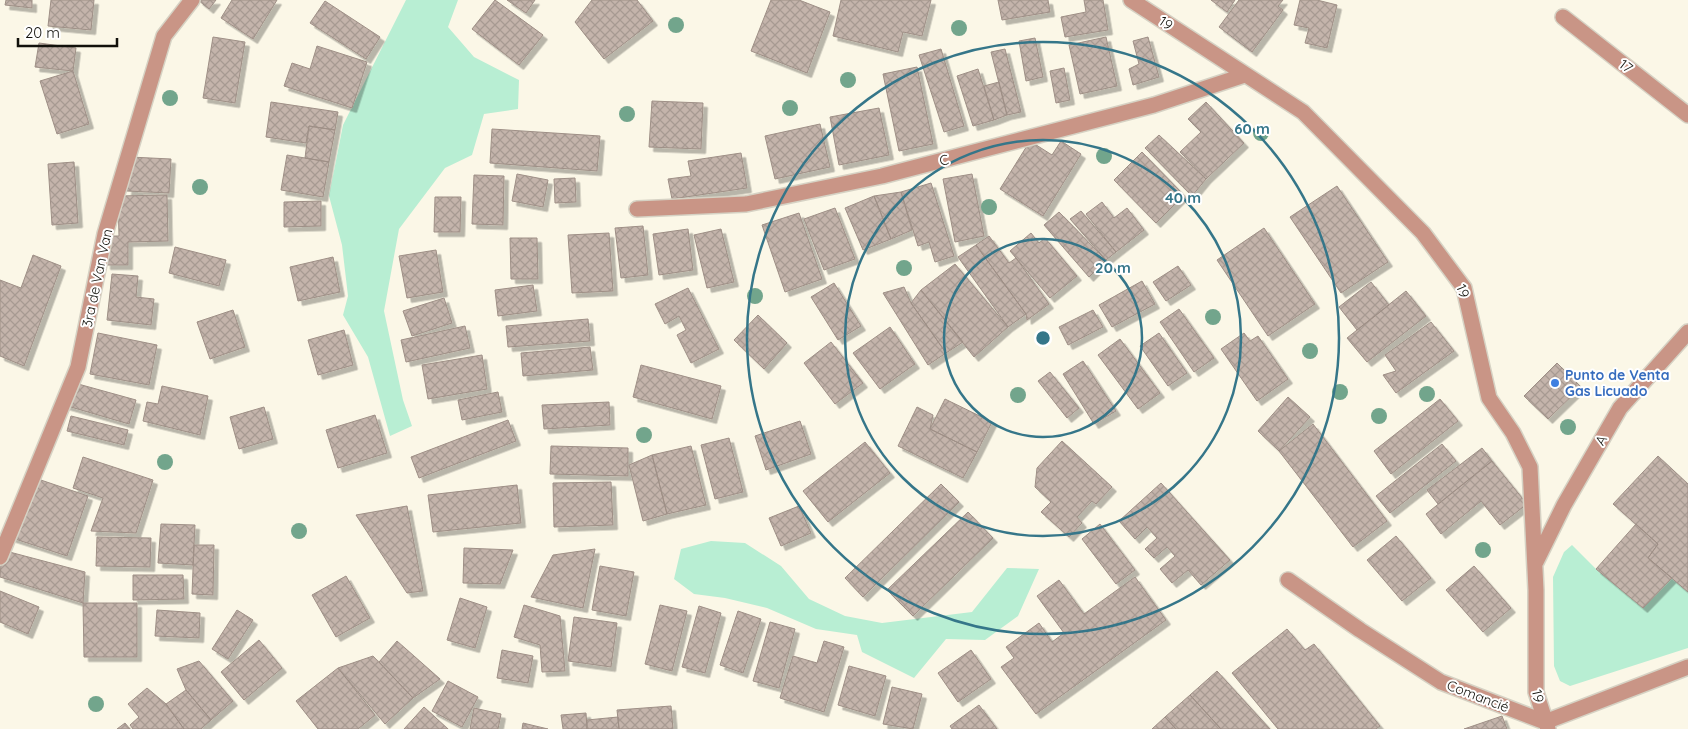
<svg xmlns="http://www.w3.org/2000/svg" width="1688" height="729" font-family="Quicksand,sans-serif">
	<style>
		.green { fill: #b8eed3 }
		.building { fill: url(#building-cross-hatch); stroke: #9e8f86; filter: url(#shadow) }
		.lines { fill: none; stroke-linecap: round; stroke-linejoin: round }
		.street-casing { stroke: #d6d2c4; stroke-width: 18 }
		.street { stroke: #c99586; stroke-width: 15 }
		.tree { fill: #72a58c }
		.ring { fill: none; stroke: #357689; stroke-width: 2.5 }
		.shop-dot { fill: #3f7fe0; stroke: #fff; stroke-width: 2 }
		.labels { text-anchor: middle; dominant-baseline: central; stroke-width: 4; stroke-linejoin: round; paint-order: stroke }
		.street-label { font-size: 14px; fill: #12110b; stroke: #fff }
		.shop-label { font-size: 14px; font-weight: bold; fill: #366cbe; stroke: #fff; text-anchor: start }
		.centre { fill: #357689; stroke: #fff; stroke-width: 2.5 }
		.ring-label { font-size: 15px; text-anchor: middle; font-weight: bold; fill: #357689; stroke: #fff; stroke-width: 4; stroke-linejoin: round; paint-order: stroke }
	</style>
	<defs>
		<pattern id="building-cross-hatch" width="8" height="8" patternUnits="userSpaceOnUse" patternTransform="scale(1.25)"><rect width="8" height="8" fill="#c4b4ab"/><path d="M0 0l8 8M0 8l8-8" fill="none" stroke="#a79a92"/></pattern>
		<filter id="shadow"><feDropShadow dx="4.5" dy="4.5" stdDeviation="0" flood-color="#0004"/></filter>
	</defs>
	<rect width="100%" height="100%" fill="#fbf7e7"/>
	<!-- green -->
	<path class="green" d="M406,0H458L448,27L474,57L519,80L518,109L484,114L472,155L445,168L399,229L384,311L403,400L412,426L390,436L368,357L343,315L348,296L342,245L329,196L343,125Z
		M711,541L745,543L781,566L809,599L845,616L882,623L972,612L1007,568L1039,569L1018,616L985,640L946,639L914,678L862,652L857,635L816,629L767,608L725,598L694,594L674,579L681,549Z
		M1572,545L1596,569L1643,608L1672,578L1688,592V648L1570,686L1560,681L1554,666L1553,577L1564,552Z"/>
	<!-- building -->
	<path class="building" d="M6,0H32V8L5,5Z
		M51,0H94L91,30L48,26Z
		M198,0H216L209,9Z
		M232,0H277L253,39L221,18Z
		M495,0L543,35L519,65L472,29Z
		M507,0H535L526,13Z
		M592,0H637L653,21L604,59L575,22Z
		M771,0H799L830,12L807,73L751,51Z
		M841,0H931L922,36L903,32L898,52L833,36Z
		M998,0H1048L1050,12L1002,20Z
		M1084,0H1103L1108,30L1065,37L1061,17L1086,12Z
		M1211,0H1235L1227,12Z
		M1239,0H1283L1278,6L1283,10L1252,52L1219,27Z
		M1300,0H1317L1337,5L1327,48L1305,43L1309,28L1294,25Z
		M325,1L380,37L366,59L310,23Z
		M213,37L245,42L235,103L203,98Z
		M1106,37L1117,86L1080,94L1069,45Z
		M1148,37L1159,77L1133,85L1129,69L1139,64L1133,41Z
		M1035,38L1043,77L1026,81L1019,41Z
		M39,43L76,48L73,71L35,67Z
		M317,46L367,62L352,108L284,86L292,63L310,69Z
		M941,49L964,126L944,132L919,55Z
		M1005,49L1021,112L1007,115L991,52Z
		M917,67L933,144L899,151L883,74Z
		M1064,68L1070,100L1056,103L1050,71Z
		M978,69L994,120L973,126L957,76Z
		M73,71L89,124L57,134L40,81Z
		M999,82L1007,115L994,120L984,86Z
		M652,101L703,103L701,149L649,147Z
		M271,102L338,112L335,130L309,126L306,143L266,137Z
		M1206,102L1244,143L1206,179L1180,152L1201,132L1188,119Z
		M879,108L889,155L839,165L830,117Z
		M820,124L830,167L775,179L765,136Z
		M309,126L335,130L329,162L305,158Z
		M492,129L600,136L597,171L490,163Z
		M1159,135L1206,179L1192,196L1145,148Z
		M1030,141L1052,155L1061,141L1081,154L1043,216L1000,189Z
		M1142,152L1184,195L1156,223L1114,180Z
		M741,153L747,188L672,199L668,179L691,176L688,161Z
		M287,155L329,162L323,197L281,190Z
		M130,157L171,159L169,193L127,191Z
		M74,162L78,223L52,225L48,164Z
		M517,174L548,180L543,207L512,201Z
		M972,174L984,236L955,242L943,179Z
		M474,175L504,176L503,225L472,224Z
		M575,178L576,202L555,203L554,179Z
		M931,183L954,256L935,262L929,242L918,246L901,192Z
		M1337,186L1388,262L1341,293L1290,217Z
		M901,192L912,230L891,239L874,196Z
		M167,195L168,241L128,242V265H106V236H119L118,196Z
		M874,196L891,239L863,250L845,208Z
		M435,197H461L460,232H434Z
		M321,201V226L284,227V202Z
		M1102,202L1114,218L1127,208L1144,230L1116,252L1086,214Z
		M835,208L855,259L824,270L804,219Z
		M1081,211L1116,252L1106,260L1070,219Z
		M1059,212L1106,260L1089,277L1044,225Z
		M799,213L822,279L785,292L762,225Z
		M643,226L648,275L621,278L615,228Z
		M1264,228L1315,304L1268,336L1217,260Z
		M688,229L693,270L659,275L653,234Z
		M721,229L734,282L707,288L694,235Z
		M609,233L613,291L572,293L568,235Z
		M1031,233L1039,243L1045,238L1077,276L1050,298L1010,251Z
		M989,236L1009,263L1016,258L1049,304L1027,320L1026,314L976,245Z
		M510,238H537L538,279H511Z
		M976,245L1026,314L1008,327L958,257Z
		M175,247L226,260L219,286L169,273Z
		M436,250L443,292L407,298L399,256Z
		M33,255L61,266L24,366L0,356V280L21,288Z
		M333,257L340,292L298,301L290,267Z
		M955,264L1008,327L974,357L921,290Z
		M1178,266L1191,285L1166,301L1153,282Z
		M112,274L138,276L136,297L154,299L151,325L107,320Z
		M1142,281L1155,304L1112,327L1099,305Z
		M1371,282L1389,305L1357,330L1339,307Z
		M834,283L861,326L838,340L811,297Z
		M533,285L537,311L498,316L495,290Z
		M904,287L911,303L946,353L928,365L883,293Z
		M688,288L719,349L691,363L677,335L686,330L679,316L665,324L655,304Z
		M921,290L963,342L946,353L911,303Z
		M1406,291L1426,316L1367,362L1347,338Z
		M444,298L452,323L412,336L403,311Z
		M1179,309L1214,358L1194,372L1160,322Z
		M233,310L245,347L210,359L197,322Z
		M1093,310L1103,327L1068,345L1059,327Z
		M758,315L787,343L764,369L734,340Z
		M588,319L590,341L508,347L506,326Z
		M1431,322L1454,351L1396,393L1383,375L1396,371L1385,355Z
		M465,326L470,348L406,362L401,340Z
		M890,327L915,364L880,389L853,353Z
		M344,330L353,365L318,375L308,340Z
		M98,333L157,345L149,385L90,374Z
		M1159,333L1187,373L1168,386L1140,346Z
		M1244,333L1250,341L1258,336L1288,379L1257,401L1221,349Z
		M1120,339L1160,393L1138,409L1098,355Z
		M831,342L863,383L835,404L804,363Z
		M590,347L593,370L523,376L521,353Z
		M482,355L487,389L428,399L422,365Z
		M1083,361L1116,411L1094,424L1063,374Z
		M1557,363L1581,387L1548,419L1524,396Z
		M641,365L721,386L712,419L633,397Z
		M1050,372L1079,408L1067,418L1038,381Z
		M71,382L136,400L129,424L64,405Z
		M162,386L208,396L200,435L143,421L147,402L158,404Z
		M498,392L502,412L462,420L458,400Z
		M1288,397L1310,417L1279,451L1258,431Z
		M945,399L992,422L977,452L930,429Z
		M1440,399L1458,421L1391,474L1374,451Z
		M609,402L610,425L544,429L542,405Z
		M264,407L273,439L239,449L230,417Z
		M917,407L933,415L930,429L977,452L963,478L898,446Z
		M375,415L387,453L338,468L326,430Z
		M71,416L128,430L124,445L67,431Z
		M508,420L516,441L419,478L411,457Z
		M800,421L811,454L766,470L755,436Z
		M1313,424L1387,521L1353,547L1279,451Z
		M729,438L743,492L715,499L701,445Z
		M1062,441L1112,487L1096,504L1092,501L1077,517L1082,523L1069,537L1041,512L1051,502L1035,487L1037,468Z
		M865,442L890,473L828,522L803,491Z
		M1442,444L1456,461L1390,513L1376,496Z
		M551,446L628,448V476L550,474Z
		M691,446L706,505L667,514L652,455Z
		M1482,448L1492,461L1438,504L1427,490Z
		M652,455L667,514L643,521L629,465Z
		M1658,456L1688,484V592L1648,558L1658,544L1613,504Z
		M83,457L153,480L136,533L91,531L103,498L73,488Z
		M1492,461L1527,504L1500,525L1481,501L1441,534L1426,514Z
		M29,476L88,496L67,556L9,537Z
		M611,482L613,525L554,527L553,483Z
		M1161,483L1230,560L1201,585L1188,570L1172,583L1160,569L1175,556L1167,547L1154,558L1145,549L1157,538L1147,527L1135,539L1119,521Z
		M941,484L959,502L863,597L845,578Z
		M517,485L521,523L433,532L428,495Z
		M407,506L423,591L407,593L356,515Z
		M799,506L811,533L781,546L769,518Z
		M968,512L993,538L913,616L887,590Z
		M161,524L195,525L193,565L158,563Z
		M1100,524L1135,570L1116,584L1082,539Z
		M1636,524L1658,544L1648,558L1672,578L1643,608L1596,569Z
		M1396,536L1431,578L1402,601L1367,560Z
		M97,537L151,538L150,567L96,566Z
		M194,545H214L213,595L192,594Z
		M464,548L513,550L500,584L463,583Z
		M595,549L583,608L531,597L553,555Z
		M2,550L85,572L83,603L0,577Z
		M600,566L634,572L626,616L592,610Z
		M1474,566L1511,608L1483,632L1446,590Z
		M133,575H183L184,599L133,600Z
		M346,576L370,618L336,637L312,595Z
		M1135,577L1166,620L1036,714L1001,667L1014,658L1006,647L1039,623L1052,642L1064,633L1037,596L1059,580L1084,614Z
		M0,591L39,607L28,634L0,622Z
		M460,598L487,607L475,648L447,640Z
		M83,603H137V657H84Z
		M524,605L560,616L565,671L542,672L540,645L514,637Z
		M660,605L687,611L672,671L645,664Z
		M699,606L721,613L705,673L682,667Z
		M157,610L200,613L199,638L155,636Z
		M237,610L253,620L228,659L212,649Z
		M738,611L761,619L743,673L720,665Z
		M574,617L617,623L611,667L568,661Z
		M770,622L795,629L779,688L753,681Z
		M1287,629L1305,650L1314,644L1380,726L1376,729H1278L1232,673Z
		M259,640L282,668L244,700L221,672Z
		M397,641L440,679L413,698L379,662Z
		M824,641L844,647L824,712L780,698L793,656L817,663Z
		M502,650L533,656L528,683L497,678Z
		M971,650L991,679L958,702L938,673Z
		M373,656L413,698L385,724L338,668Z
		M199,661L233,701L211,720L186,690L177,669Z
		M849,666L886,676L875,716L838,705Z
		M338,668L375,715L358,729H318L296,701Z
		M1217,671L1270,729H1221L1190,695Z
		M448,681L478,697L462,727L432,711Z
		M892,687L922,694L913,729L883,724Z
		M147,688L166,704L184,729H133L130,725L139,717L128,704Z
		M186,690L211,720L201,729H184L166,704Z
		M1190,695L1221,729H1176L1165,717Z
		M979,705L997,729H952L950,726Z
		M671,706L673,729H619L617,710Z
		M424,707L448,729H404Z
		M474,708L501,714L498,729H470Z
		M586,713L587,729H563L561,715Z
		M1502,716L1507,729H1464Z
		M618,717L619,729H587V720Z
		M1165,717L1176,729H1152Z
		M125,723L130,729H117Z
		M523,723L548,729H522Z"/>
	<g class="lines">
		<!-- street casing -->
		<g class="street-casing">
			<path id="street" d="M1131,0L1303,112L1423,233L1464,288L1489,398L1513,433L1530,467L1536,590V692L1548,729
				M1563,17L1688,115
				M637,209L746,204L882,176L1154,105L1245,75
				M0,557L78,367L105,234L164,36L192,0
				M1536,562L1564,505L1620,408L1688,332
				M1288,580L1360,630L1441,682L1545,722L1688,667"/>
		</g>
		<!-- street -->
		<use href="#street" class="street"/>
	</g>
	<!-- trees -->
	<g class="tree">
		<circle cx="676" cy="25" r="8"/>
		<circle cx="959" cy="28" r="8"/>
		<circle cx="848" cy="80" r="8"/>
		<circle cx="170" cy="98" r="8"/>
		<circle cx="790" cy="108" r="8"/>
		<circle cx="627" cy="114" r="8"/>
		<circle cx="1261" cy="133" r="8"/>
		<circle cx="1104" cy="156" r="8"/>
		<circle cx="200" cy="187" r="8"/>
		<circle cx="989" cy="207" r="8"/>
		<circle cx="904" cy="268" r="8"/>
		<circle cx="755" cy="296" r="8"/>
		<circle cx="1213" cy="317" r="8"/>
		<circle cx="1310" cy="351" r="8"/>
		<circle cx="1340" cy="392" r="8"/>
		<circle cx="1427" cy="394" r="8"/>
		<circle cx="1018" cy="395" r="8"/>
		<circle cx="1379" cy="416" r="8"/>
		<circle cx="1568" cy="427" r="8"/>
		<circle cx="644" cy="435" r="8"/>
		<circle cx="165" cy="462" r="8"/>
		<circle cx="299" cy="531" r="8"/>
		<circle cx="1483" cy="550" r="8"/>
		<circle cx="96" cy="704" r="8"/>
	</g>
	<!-- distance rings -->
	<g class="ring">
		<circle cx="1043" cy="338" r="99"/>
		<circle cx="1043" cy="338" r="198"/>
		<circle cx="1043" cy="338" r="296"/>
	</g>
	<!-- markers -->
	<circle class="shop-dot" cx="1555" cy="383" r="5"/>
	<g class="labels">
		<!-- street labels -->
		<g class="street-label">
			<text transform="translate(1166 23) rotate(34)">19</text>
			<text transform="translate(1626 66) rotate(38)">17</text>
			<text transform="translate(944 160) rotate(-14)">C</text>
			<text transform="translate(97 278) rotate(-78)">3ra de Van Van</text>
			<text transform="translate(1463 291) rotate(68)">19</text>
			<text transform="translate(1601 440) rotate(-60)">A</text>
			<text transform="translate(1478 696) rotate(21)">Comancié</text>
			<text transform="translate(1538 696) rotate(78)">19</text>
		</g>
		<!-- shop labels -->
		<g class="shop-label">
			<text x="1565" y="375">Punto de Venta<tspan x="1565" dy="16">Gas Licuado</tspan></text>
		</g>
	</g>
	<circle cx="1043" cy="338" r="8" class="centre"/>
	<g class="ring-label">
		<text x="1252" y="134">60 m</text>
		<text x="1183" y="203">40 m</text>
		<text x="1113" y="273">20 m</text>
	</g>
	<!-- scale -->
	<path d="M18 38v8h99v-8" fill="none" stroke="#12110b" stroke-width="2.5"/>
	<text x="25" y="38" font-size="15" fill="#12110b" stroke="#ffffff" stroke-width="4" paint-order="stroke">20 m</text>
</svg>
